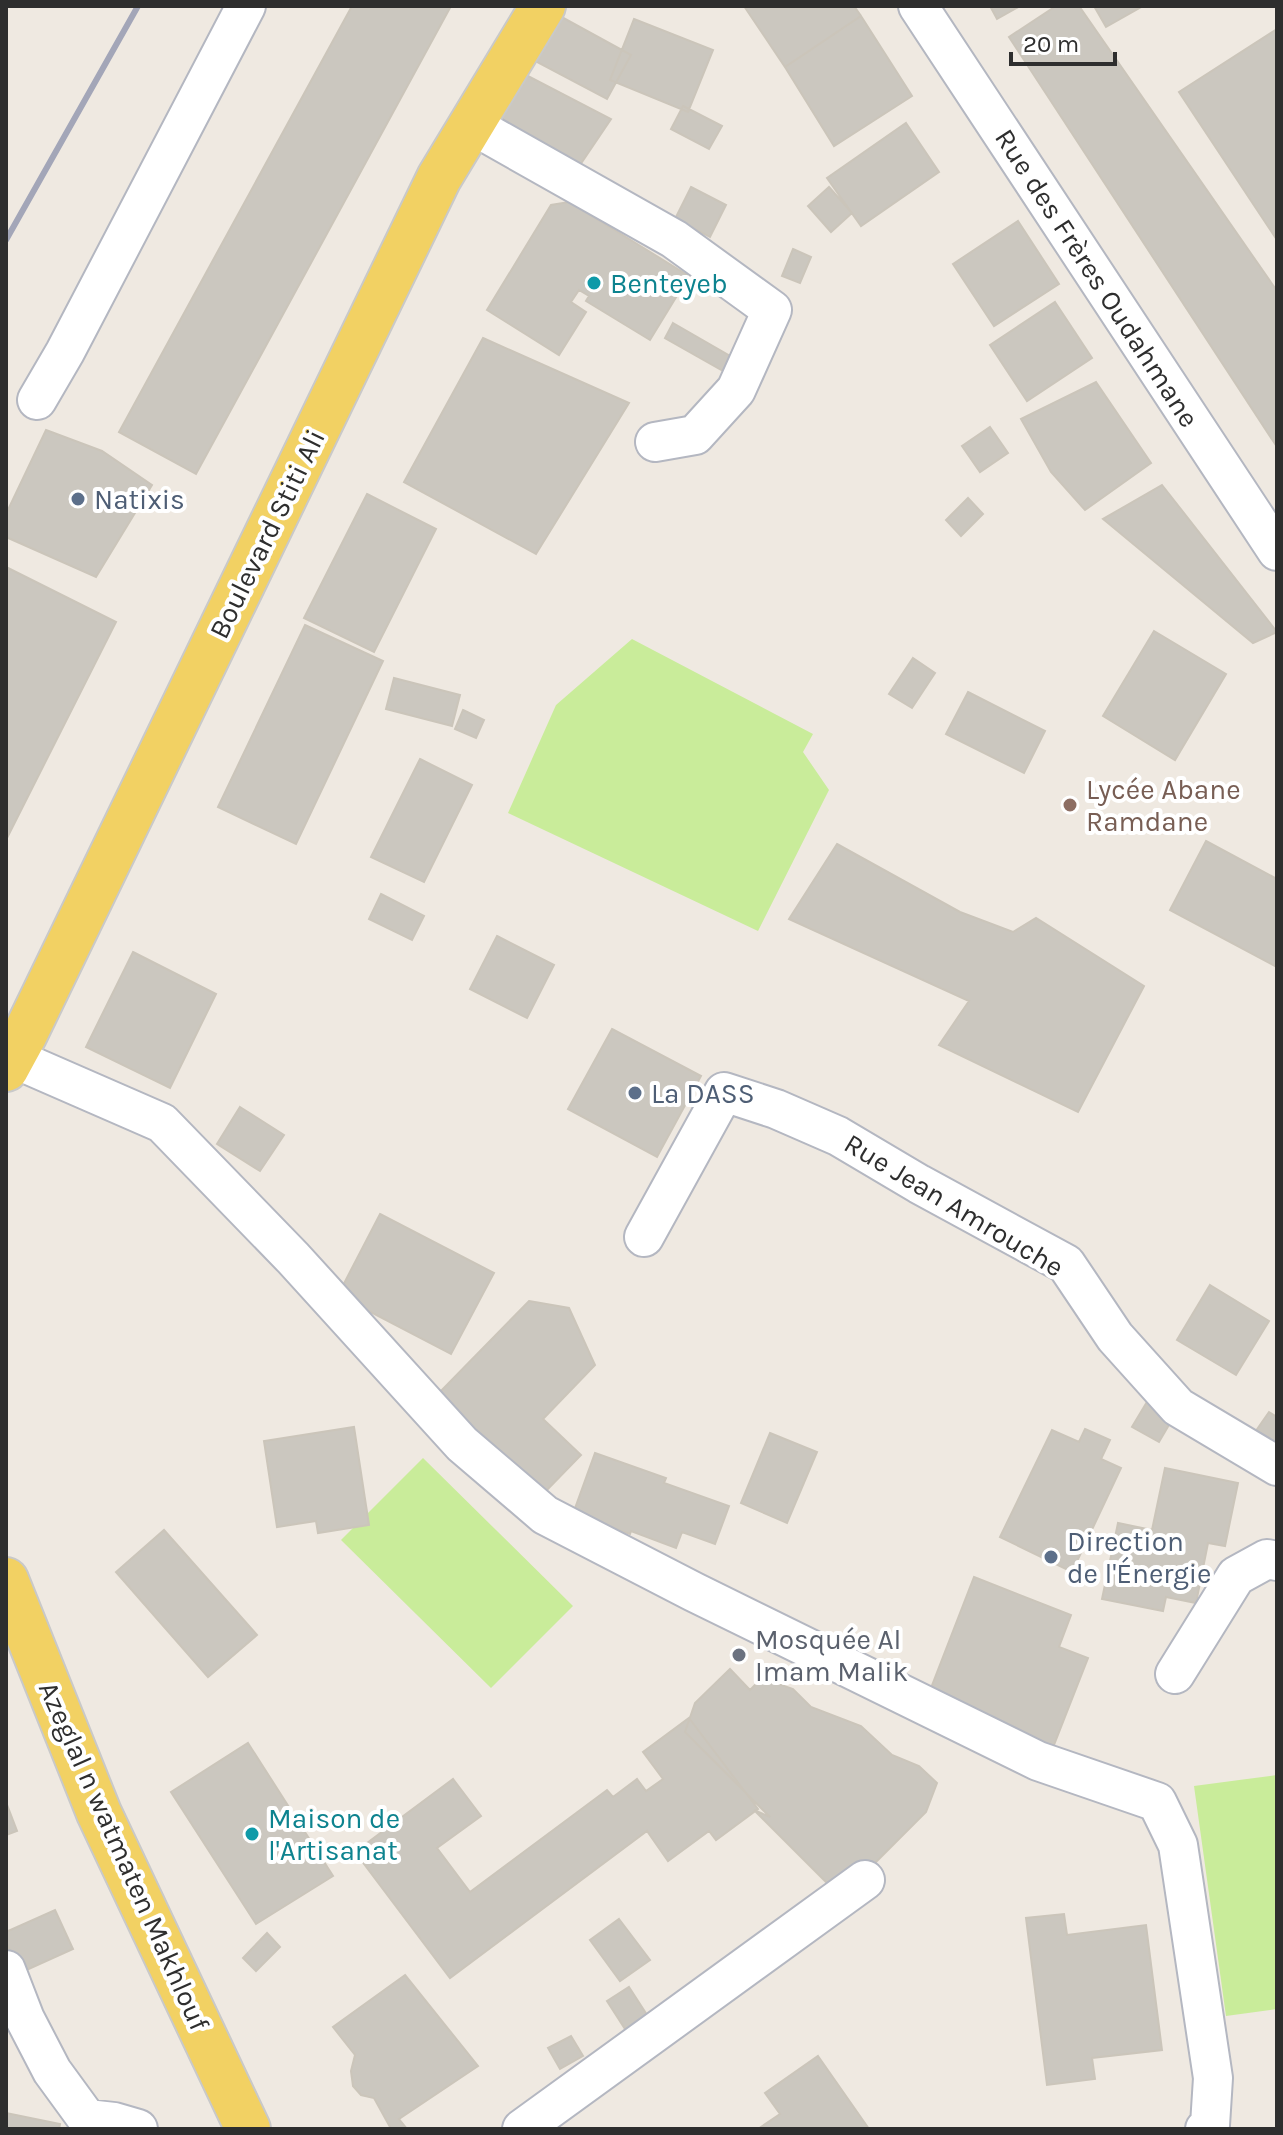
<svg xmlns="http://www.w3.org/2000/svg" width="1283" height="2135" font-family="Karla,sans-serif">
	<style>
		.pitch { fill: #c9ec9a }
		.building { fill: #cbc7bf; stroke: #cbc5ba; stroke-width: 2 }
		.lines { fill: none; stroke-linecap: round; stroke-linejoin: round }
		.minor-casing { stroke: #b4b7c1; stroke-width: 42 }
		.major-casing { stroke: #c9c9c9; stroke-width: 48 }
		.minor { stroke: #fff; stroke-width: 38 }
		.major { stroke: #f2d163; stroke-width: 44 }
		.rail { stroke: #a3a6b8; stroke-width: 6 }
		.culture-dot { fill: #0f9aa8; stroke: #fff; stroke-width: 3 }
		.service-dot { fill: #5c6f8a; stroke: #fff; stroke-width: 3 }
		.education-dot { fill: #8d6e63; stroke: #fff; stroke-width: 3 }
		.worship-dot { fill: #6b7280; stroke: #fff; stroke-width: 3 }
		.labels { text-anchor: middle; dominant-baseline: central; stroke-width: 8; stroke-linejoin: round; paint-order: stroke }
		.street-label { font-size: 28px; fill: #2e2e2e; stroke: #fff }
		.culture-label { font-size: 28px; fill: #0d838f; stroke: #fff; text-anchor: start }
		.service-label { font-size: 28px; fill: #4e5e75; stroke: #fff; text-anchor: start }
		.education-label { font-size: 28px; fill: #785e54; stroke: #fff; text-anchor: start }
		.worship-label { font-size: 28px; fill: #5b616d; stroke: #fff; text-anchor: start }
	</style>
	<rect width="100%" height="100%" fill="#efe9e1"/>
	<!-- pitch -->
	<path class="pitch" d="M632,639L813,734L803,752L829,790L758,931L508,813L556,705Z
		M423,1458L573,1606L491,1688L341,1540Z
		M1277,1775V2009L1226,2016L1194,1786Z"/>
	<!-- building -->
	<path class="building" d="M352,6H451L196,474L119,432Z
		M744,6H854L861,16L785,67Z
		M990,6H1020L997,19Z
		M1056,6H1079L1277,291V447L1009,37Z
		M1094,6H1143L1106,27Z
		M547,9L631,55L607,99L524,55Z
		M861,16L912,96L834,146L785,67Z
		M634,19L713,50L688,112L610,80Z
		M1277,29V240L1179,92Z
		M524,74L611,119L578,168L496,124Z
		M683,106L722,126L709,149L671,129Z
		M906,123L939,172L861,226L827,178Z
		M691,187L726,205L710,237L675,219Z
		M829,187L852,213L831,232L808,206Z
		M569,202L689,276L650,340L586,301L589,296L579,290L571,302L586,312L559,355L487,310L551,205Z
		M1018,221L1059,284L994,326L953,264Z
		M793,249L811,257L800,283L782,276Z
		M1055,302L1092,358L1027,401L990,345Z
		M673,323L732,357L723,371L665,338Z
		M483,338L629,403L536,554L404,482Z
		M1096,382L1151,463L1085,510L1051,472L1021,419Z
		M990,427L1008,453L980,472L962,446Z
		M46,430L102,451L152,485L96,577L6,537V514Z
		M1162,485L1277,632L1253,643L1103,519Z
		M367,494L436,529L374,652L304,618Z
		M968,498L983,514L961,536L946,520Z
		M6,567L116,622L6,840Z
		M305,625L383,661L296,844L218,807Z
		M1154,631L1226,674L1175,760L1103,716Z
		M913,658L935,673L912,708L889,694Z
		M394,678L460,695L452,726L386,709Z
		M968,692L1045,731L1024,773L946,734Z
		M463,710L484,720L476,738L455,729Z
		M420,759L472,785L424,882L371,857Z
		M1206,841L1277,879V967L1170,910Z
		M837,844L960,912L1013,932L1036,918L1144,986L1078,1112L939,1045L969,1001L789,919Z
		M381,894L424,916L412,940L369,919Z
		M497,936L554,965L527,1018L470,989Z
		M133,952L216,994L170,1088L86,1047Z
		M612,1029L701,1076L657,1157L568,1109Z
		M240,1107L284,1135L260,1171L217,1144Z
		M380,1214L494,1273L451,1354L338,1295Z
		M1210,1285L1269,1321L1236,1375L1177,1340Z
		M529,1301L569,1308L595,1365L543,1419L581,1455L541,1496L437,1395Z
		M1147,1402L1173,1418L1159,1442L1132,1427Z
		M1269,1412L1277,1417V1455L1251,1438Z
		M354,1427L369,1525L318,1533L316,1521L277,1527L264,1441Z
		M1085,1429L1110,1440L1101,1459L1121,1468L1072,1572L1000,1537L1052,1430L1079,1442Z
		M770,1433L817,1452L787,1523L741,1503Z
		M595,1453L666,1478L664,1483L729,1506L715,1544L682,1532L676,1548L631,1531L630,1534L573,1514Z
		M1165,1468L1238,1483L1225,1546L1208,1543L1196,1603L1166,1597L1163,1611L1102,1599L1118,1523L1152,1530Z
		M164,1530L257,1635L208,1677L116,1572Z
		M974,1577L1071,1615L1059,1647L1088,1658L1052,1750L926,1701Z
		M730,1669L750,1690L762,1678L793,1689L811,1707L861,1726L892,1755L919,1766L937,1783L926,1812L841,1897L754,1810L770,1817L685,1732L695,1703Z
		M689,1718L758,1809L716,1840L709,1831L668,1861L647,1831L450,1978L355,1852L453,1779L481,1816L437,1848L470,1892L607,1790L613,1797L637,1779L646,1791L663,1779L643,1752Z
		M248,1743L333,1876L256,1924L171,1792Z
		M6,1802L17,1831L6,1835Z
		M55,1910L73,1949L20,1973L6,1942V1932Z
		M1064,1914L1067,1935L1146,1925L1162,2050L1092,2058L1095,2079L1047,2085L1026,1918Z
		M619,1919L650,1960L620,1981L590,1940Z
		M267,1933L280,1947L256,1971L243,1958Z
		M405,1975L478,2066L399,2119L407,2129H387L390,2127L374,2098L361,2095L353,2086L351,2071L355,2055L333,2027Z
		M629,1987L649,2018L627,2032L607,2001Z
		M571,2036L583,2056L560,2069L548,2048Z
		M818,2056L869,2129H758L780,2114L765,2093Z
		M6,2113L60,2124L59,2129H6Z"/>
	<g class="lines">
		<!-- minor casing -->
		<g class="minor-casing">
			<path id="minor" d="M918,6L1277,551
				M472,125L674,239L772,310L736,390L695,435L655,442
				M37,400L65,352L246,6
				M13,1058L162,1123L293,1258L462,1444L545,1515L694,1592L1038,1761L1157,1802L1178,1845L1213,2078L1210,2125L1205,2129
				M644,1237L724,1092L776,1109L838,1136L919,1184L1066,1264L1115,1337L1178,1407L1277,1466
				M1175,1674L1236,1576L1267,1559L1277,1561
				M6,1970L25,2019L52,2071L87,2119L114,2122L138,2129
				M522,2129L865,1880"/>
		</g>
		<!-- major casing -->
		<g class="major-casing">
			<path id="major" d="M6,1069L25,1034L439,178L543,6
				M6,1580L99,1813L248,2129"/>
		</g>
		<!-- minor -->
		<use href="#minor" class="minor"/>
		<!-- major -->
		<use href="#major" class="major"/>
		<!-- rail -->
		<path class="rail" d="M6,240L138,6"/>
	</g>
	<!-- markers -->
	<g class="culture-dot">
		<circle cx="594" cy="283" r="8"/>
		<circle cx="252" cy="1834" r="8"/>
	</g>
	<g class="service-dot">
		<circle cx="78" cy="499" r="8"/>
		<circle cx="635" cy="1093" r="8"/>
		<circle cx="1051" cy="1557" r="8"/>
	</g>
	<circle class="education-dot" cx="1070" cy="805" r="8"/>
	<circle class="worship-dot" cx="739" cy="1655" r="8"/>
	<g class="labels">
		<!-- street labels -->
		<g class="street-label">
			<text transform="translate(1097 278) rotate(57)">Rue des Frères Oudahmane</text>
			<text transform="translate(267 534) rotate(-64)">Boulevard Stiti Ali</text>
			<text transform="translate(954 1205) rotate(31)">Rue Jean Amrouche</text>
			<text transform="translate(124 1856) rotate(66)">Azeglal n watmaten Makhlouf</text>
		</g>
		<!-- culture labels -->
		<g class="culture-label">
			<text x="610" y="283">Benteyeb</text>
			<text x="268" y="1818">Maison de<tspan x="268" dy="32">l'Artisanat</tspan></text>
		</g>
		<!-- service labels -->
		<g class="service-label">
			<text x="94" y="499">Natixis</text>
			<text x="651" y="1093">La DASS</text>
			<text x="1067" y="1541">Direction<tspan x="1067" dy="32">de l'Énergie</tspan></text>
		</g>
		<!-- education labels -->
		<g class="education-label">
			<text x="1086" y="789">Lycée Abane<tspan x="1086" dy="32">Ramdane</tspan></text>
		</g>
		<!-- worship labels -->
		<g class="worship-label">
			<text x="755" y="1639">Mosquée Al<tspan x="755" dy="32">Imam Malik</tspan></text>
		</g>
	</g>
	<!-- border -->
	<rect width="1283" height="2135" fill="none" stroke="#2e2e2e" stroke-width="16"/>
	<!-- scale -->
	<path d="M1011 52v12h104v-12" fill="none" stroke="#2e2e2e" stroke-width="4"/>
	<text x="1023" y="52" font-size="24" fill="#2e2e2e" stroke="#ffffff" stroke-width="6" paint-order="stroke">20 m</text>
</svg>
